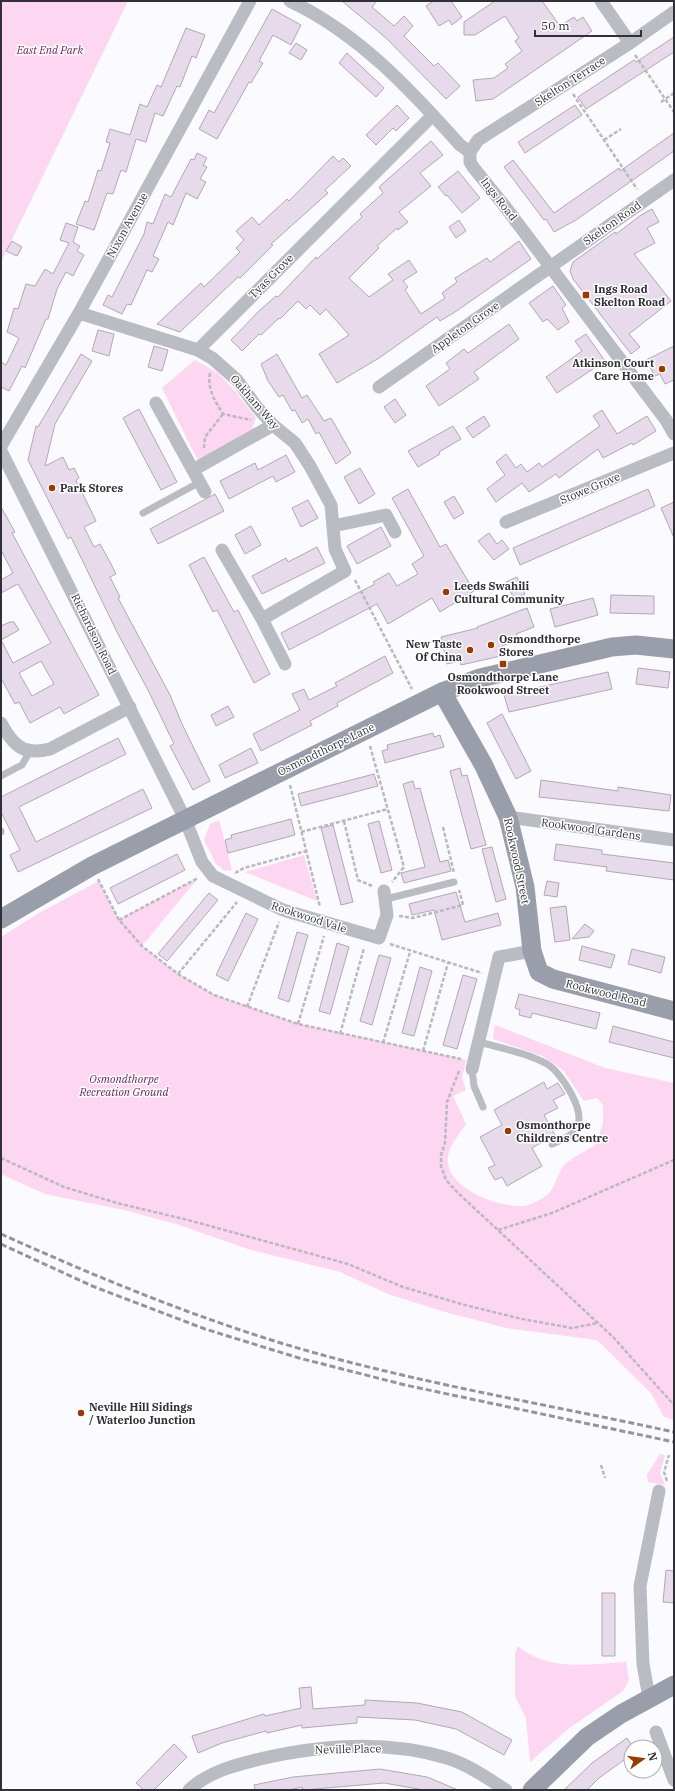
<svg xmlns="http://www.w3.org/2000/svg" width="675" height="1791" font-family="'IBM Plex Serif',serif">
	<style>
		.green { fill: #fdd6f1 }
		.building { fill: #e6daeb; stroke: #b2a7b7; fill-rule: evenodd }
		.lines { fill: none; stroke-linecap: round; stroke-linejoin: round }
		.path { stroke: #bab9be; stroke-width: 2.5; stroke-dasharray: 4 2; stroke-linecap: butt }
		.lane { stroke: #babcc4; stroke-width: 7 }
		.street { stroke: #babcc4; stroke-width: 13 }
		.secondary { stroke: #9a9eaa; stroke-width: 19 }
		.rail { stroke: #959499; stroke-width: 3; stroke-dasharray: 6 3; stroke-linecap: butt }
		.poi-dot { fill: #9c3800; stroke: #fff; stroke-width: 1.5 }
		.labels { text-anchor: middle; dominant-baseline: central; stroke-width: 3; stroke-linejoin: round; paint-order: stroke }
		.park-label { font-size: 11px; font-style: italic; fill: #671b57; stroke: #fff }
		.street-label { font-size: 11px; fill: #313037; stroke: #fff }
		.poi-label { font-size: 11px; font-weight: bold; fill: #313037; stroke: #fff; text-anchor: start }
	</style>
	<rect width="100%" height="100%" fill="#fbfafe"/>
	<!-- green -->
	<path class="green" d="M1,1H128L1,262Z
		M195,360L218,373L235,391L256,418L252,429L198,461L162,388Z
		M219,820L232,870L225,871L216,864L204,840L210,824Z
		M304,855L317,901L245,872Z
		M198,878L142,946L178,974L214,995L299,1024L466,1060L462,1078L466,1090L453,1096L466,1124C460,1133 450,1144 448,1156C443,1188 499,1208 525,1206C529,1205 535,1202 539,1200C557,1193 556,1173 565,1164C574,1156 587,1151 596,1144L603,1123V1105L597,1098L584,1101L563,1070L542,1056L493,1039L495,1025L605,1068L674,1083V1420L664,1417L651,1393L597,1340L506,1328L438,1310L388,1294L340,1272L251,1250L176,1224L124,1210L45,1194L1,1174V937L39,913L99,881L119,920Z
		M660,1454L665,1455L660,1473L665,1485L648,1482L647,1475Z
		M518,1646C549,1672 588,1664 626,1662L629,1680L623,1691L568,1729L530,1762L526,1718L515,1696V1653Z"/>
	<!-- building -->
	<path class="building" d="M342,1H377L372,7L394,26L404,16L413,26L404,36L434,66L438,63L460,86L446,99L386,38Z
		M433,1H451L462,17L452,25L449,20L439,26L426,6Z
		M495,1H542L560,26L574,17L577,21L583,17L592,31L493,99L476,101L473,80L494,78L508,68L505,64L522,51L515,41L519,38L505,16L475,35H464V22Z
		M272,9L301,25L291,45L273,35L259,61L263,63L251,83L249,82L217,139L199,129L209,110L214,113Z
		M186,28L205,35L196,58L192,56L180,87L177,86L163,116L155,113L146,142L136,139L126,172L121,170L113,194L107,193L94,230L76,224L85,201L88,202L98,170L101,171L110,143L106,142L110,129L130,135L140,104L147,107L157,85L161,87Z
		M674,37V52L586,109L578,97L634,60L636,62Z
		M296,43L307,50L301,60L289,53Z
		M347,53L384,88L376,97L339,63Z
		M397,105L409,118L396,131L393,128L376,145L366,135Z
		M575,105L582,115L525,153L518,142Z
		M674,133V151L576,220L554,232L546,219L544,220L504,167L513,160L554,213L619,168L620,171Z
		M431,141L443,155L420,173L431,186L399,212L408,222L398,230L397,228L377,246L379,248L349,278L369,297L393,280L388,274L409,260L417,272L403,281L408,287L405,290L421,314L445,298L442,293L457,282L455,278L487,258L490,262L519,241L531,259L455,312L440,321L437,317L379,358L337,383L319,354L349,335L326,309L320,315L310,305L306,309L298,301L280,319L279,318L261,335L259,334L242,351L231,340L260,310L276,296L278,297L316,257L317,259L362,217L360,214L383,193L379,187Z
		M197,153L207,158L203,165L207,167L200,179L206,182L197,199L186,193L173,225L168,222L153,256L159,259L152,272L147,270L131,305L127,304L122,314L103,305L108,295L112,297L144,234L147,222L153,224L165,194L171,197L191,159L194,160Z
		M333,156L339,162L343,158L351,166L325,190L328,193L271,244L273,245L240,278L238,277L180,332L157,324L201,283L204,287L240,252L236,248L244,240L236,231L252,217L259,225L287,199L289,201Z
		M458,171L480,198L462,213L447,195L446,196L438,187Z
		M652,209L659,222L647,228L655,243L634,254L671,301L629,334L640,347L631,354L573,279L570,271L573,262L615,232L616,234L641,215Z
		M459,220L466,231L456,238L449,227Z
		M66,223L78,227L73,242L80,246L77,251L84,255L73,276L66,272L57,289L48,319H46L25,368L22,366L9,391L1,387V362L6,365L19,338L7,332L14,308L18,309L26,284L35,286L45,269L53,274L69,243L60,240Z
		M12,241L22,247L17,256L6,251Z
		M553,286L566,305L562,308L569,322L558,330L547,319L543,322L529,303Z
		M509,324L519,339L474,372L479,379L439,406L426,386L450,369L446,363L464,349L468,353Z
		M98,330L114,334L109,356L92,351Z
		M586,334L605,361L557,393L546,377L582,351L575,341Z
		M154,346L168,350L162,371L148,367Z
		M674,346V380L665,384L660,374L655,376L646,360Z
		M81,354L92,361L55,424L45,466L63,457L69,470L74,468L79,478L76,480L96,521L84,527L94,547L100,544L110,562L116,574L110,577L120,597L118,598L170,695L182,724L210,781L193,790L170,746L174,744L149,692L118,634L71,537L68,539L28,460L36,426L38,427Z
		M277,354L302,398L307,395L324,421L331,418L351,453L336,464L319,432L316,434L308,419L302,423L295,410L292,411L283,395L279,397L268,381L261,364Z
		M395,399L406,415L395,423L384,407Z
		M139,409L177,482L161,490L123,418Z
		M602,410L617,434L647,416L656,431L633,445L632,443L603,458L598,449L559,478L556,474L529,492L522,483L496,502L487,489L505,475L496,462L506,454L516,468L521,464L527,472L539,463L542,467L600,426L593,416Z
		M484,416L490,426L473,438L466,428Z
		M453,426L461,439L439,452L440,454L418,467L408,451Z
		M286,455L295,472L276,482L273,476L229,499L220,481L255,463L258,470Z
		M360,468L375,494L359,504L344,477Z
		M408,489L440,547L446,544L474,591L440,612L432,598L388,624L377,604L289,650L281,633L375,584L373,582L389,573L397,586L418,574L412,564L424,556L392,498Z
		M648,489L655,506L520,565L513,548Z
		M215,494L224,511L158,544L150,529Z
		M454,496L464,513L454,519L444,502Z
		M308,500L318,518L301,527L292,508Z
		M674,502V538L661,508Z
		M1,507L15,532L12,533L99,695L64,714L60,707L30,723L19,702L15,704L1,678V640L13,663L51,643L18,584L1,593V580L13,573L1,550ZM41,661L54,684L32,696L19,673Z
		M251,526L261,545L245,554L235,535Z
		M381,527L391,546L357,564L347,546Z
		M489,533L497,544L502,540L509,549L494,560L478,541Z
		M317,547L325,563L262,594L252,576L286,558L288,562Z
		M204,557L234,612L238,610L270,674L254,683L217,610L213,612L189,565Z
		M517,577L525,594L514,599L506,582Z
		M611,595L654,596V614L610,613Z
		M593,598L598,615L555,627L550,609Z
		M527,608L534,627L516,634L518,640L502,646L505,655L461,665L460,661L447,664L441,637L478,628L477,627Z
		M10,622H14L19,630L1,640V626Z
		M385,656L393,673L337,703L338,706L310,721L312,725L261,751L253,734L300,710L292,694L304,689L309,700L337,686L335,683Z
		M638,668L670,672L668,688L636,684Z
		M608,672L612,689L509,712L504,695Z
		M228,706L234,717L216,726L211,715Z
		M502,714L531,771L516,779L487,723Z
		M433,733L434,737L440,735L444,747L385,763L382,751L388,749L387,745Z
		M118,738L126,754L19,807L36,842L143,789L152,808L18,872L10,855L20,850L1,812V797Z
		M251,748L258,763L225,778L219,765Z
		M460,768L462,776L467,775L486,845L471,849L450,771Z
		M374,774L378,786L301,806L298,794Z
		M541,780L618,791V787L671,795L669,811L539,797Z
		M413,781L415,789L420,788L440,862L448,860L451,871L404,883L401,873L425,867L403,784Z
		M291,819L295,835L228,853L225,840L232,838L231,835Z
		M379,821L392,870L381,873L368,824Z
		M333,825L353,902L341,905L321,828Z
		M556,844L602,850V854L674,863V880L606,871L607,867L554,860Z
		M492,847L506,899L496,902L482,849Z
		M177,854L185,870L118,904L110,888Z
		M547,881L559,883L557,897L544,895Z
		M456,892L465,922L498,913L501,925L442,940L434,910L412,915L409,904Z
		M209,893L218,900L167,961L158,954Z
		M566,906L570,940L555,942L550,908Z
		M246,913L258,919L228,981L216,975Z
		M585,924L594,931L589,937L572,939Z
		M297,932L308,935L289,1002L278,998Z
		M337,943L349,947L330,1014L319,1011Z
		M582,946L615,955L611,968L579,960Z
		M632,949L665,957L661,973L628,964Z
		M379,955L391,958L372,1025L360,1021Z
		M420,967L432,971L414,1036L402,1033Z
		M463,975L477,979L457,1049L443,1045Z
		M519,994L600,1013L596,1029L532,1013L531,1018L519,1015L520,1010L515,1008Z
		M613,1026L674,1042V1058L609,1042Z
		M544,1082L547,1089L558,1083L565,1094L553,1100L558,1108L544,1115L555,1135L532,1148L542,1166L507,1186L502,1177L495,1180L488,1168L495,1165L480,1137L502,1125L494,1110Z
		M666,1570L674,1571V1603L663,1602Z
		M602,1593H615V1656H602Z
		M311,1687L313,1709L365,1705V1700L417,1703L462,1712L512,1740L504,1755L456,1729L415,1720L357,1717V1723L302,1728V1725L267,1733L266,1731L222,1743L198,1753L192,1736L264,1714L265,1716L301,1708L299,1688Z
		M627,1738L631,1744V1755L599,1778L587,1790H564L592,1763Z
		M174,1744L187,1757L154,1790H144L136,1783Z
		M380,1769L427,1777L458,1790H424L384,1783L303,1790L302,1787L289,1790H255L254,1785L293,1777Z"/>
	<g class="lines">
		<!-- path -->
		<path class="path" d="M635,55L674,112
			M573,94L637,189
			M661,102L674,93
			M604,140L621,129
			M210,373C207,389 215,401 223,414L251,420
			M204,448L205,437L223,414
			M355,580L412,689
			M370,746L404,867L392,882
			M290,785L320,907
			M344,821L358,880L372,886
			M443,827L454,873
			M301,832L388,809
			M235,873L244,868L306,851
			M98,879L119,920L142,946L178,974L214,995L298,1024L461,1059
			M399,916L413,918L463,905L459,890
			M119,920L198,878
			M390,944L482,973
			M178,974L237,902
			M247,1007L279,922
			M298,1024L324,936
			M340,1034L364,948
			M383,1043L410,952
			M423,1051L448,963
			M459,1071L447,1102L445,1143L441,1155V1166L446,1180L457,1192L613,1337L674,1405
			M1,1158L64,1187L117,1203L188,1220L348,1264L403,1287L465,1305L522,1319L572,1328L598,1323
			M498,1230L552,1213L674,1160
			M601,1465L605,1478
			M667,1481L664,1472L669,1455"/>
		<!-- lane -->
		<path class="lane" d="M143,513L200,482
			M1,776L22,765L30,751
			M1,831V832
			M386,899L454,882
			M479,1042C501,1048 527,1053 547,1064C561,1072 586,1111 577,1127C573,1136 561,1140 552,1144
			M472,1069L474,1086L483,1107"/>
		<!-- street -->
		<path class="street" d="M290,1C358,33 410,89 460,145L470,152
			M601,1L630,43
			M674,12L630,43L478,140L470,152V162L473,167L503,204L666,420L674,434
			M79,313L198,350L433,115
			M198,350L212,358L237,380L256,406L273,425L295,443L310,466L331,505L335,549L345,571L262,619
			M379,387L674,180
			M156,403L205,492
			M1,446L79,313L250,1
			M1,451L185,819L202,862L213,876L283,910L379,938L387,915L384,891
			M193,470L273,425
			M506,522L674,453
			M333,526L386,515L395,532
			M222,550L262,619L285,664
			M1,723C13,745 23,756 50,749L130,707
			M508,817L674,840
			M472,1069L499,957L532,951
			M649,1698L643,1664L640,1586L659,1491
			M656,1732L674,1780
			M189,1790C208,1772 235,1765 260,1759C320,1745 387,1740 447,1758C469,1765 487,1778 506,1790"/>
		<!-- secondary -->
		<path class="secondary" d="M442,692L483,764L508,817L525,887L532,951L539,972L553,979L674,1011
			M1,919L92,866L442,692L480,678L612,647L636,645L674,649
			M532,1790L587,1737L621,1714L674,1685"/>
		<!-- rail -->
		<path class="rail" d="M1,1234C99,1278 198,1319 301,1349C423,1384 550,1405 674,1432
			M1,1244L92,1286L205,1329L299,1358L405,1385L674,1442"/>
	</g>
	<!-- markers -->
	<g class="poi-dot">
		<rect x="582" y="291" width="8" height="8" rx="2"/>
		<circle cx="662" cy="369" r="4"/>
		<circle cx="52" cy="488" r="4"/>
		<circle cx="446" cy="592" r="4"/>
		<circle cx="491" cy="645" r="4"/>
		<circle cx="470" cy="650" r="4"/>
		<rect x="499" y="660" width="8" height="8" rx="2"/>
		<circle cx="508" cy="1131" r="4"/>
		<circle cx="81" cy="1413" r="4"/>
	</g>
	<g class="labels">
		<!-- park labels -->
		<g class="park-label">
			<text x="50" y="50">East End Park</text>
			<text x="124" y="1079">Osmondthorpe<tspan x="124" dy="13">Recreation Ground</tspan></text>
		</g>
		<!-- street labels -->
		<g class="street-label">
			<text transform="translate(570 81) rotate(-33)">Skelton Terrace</text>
			<text transform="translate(499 199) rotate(52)">Ings Road</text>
			<text transform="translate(612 223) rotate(-35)">Skelton Road</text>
			<text transform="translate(127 225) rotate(-61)">Nixon Avenue</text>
			<text transform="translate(271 276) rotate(-45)">Tyas Grove</text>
			<text transform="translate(465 327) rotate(-35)">Appleton Grove</text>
			<text transform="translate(255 402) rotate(49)">Oakham Way</text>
			<text transform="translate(590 488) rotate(-23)">Stowe Grove</text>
			<text transform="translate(94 634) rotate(64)">Richardson Road</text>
			<text transform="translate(326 749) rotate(-26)">Osmondthorpe Lane</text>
			<text transform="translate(591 829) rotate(8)">Rookwood Gardens</text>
			<text transform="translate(517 861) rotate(78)">Rookwood Street</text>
			<text transform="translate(309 917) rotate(18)">Rookwood Vale</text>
			<text transform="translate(606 993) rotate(14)">Rookwood Road</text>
			<text transform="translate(348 1749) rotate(-1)">Neville Place</text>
		</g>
		<!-- poi labels -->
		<g class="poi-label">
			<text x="594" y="289">Ings Road<tspan x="594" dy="13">Skelton Road</tspan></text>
			<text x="654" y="363" text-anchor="end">Atkinson Court<tspan x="654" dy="13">Care Home</tspan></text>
			<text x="60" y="488">Park Stores</text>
			<text x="454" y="586">Leeds Swahili<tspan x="454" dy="13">Cultural Community</tspan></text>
			<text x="499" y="639">Osmondthorpe<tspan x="499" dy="13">Stores</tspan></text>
			<text x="462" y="644" text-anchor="end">New Taste<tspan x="462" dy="13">Of China</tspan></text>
			<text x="503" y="677" text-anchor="middle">Osmondthorpe Lane<tspan x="503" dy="13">Rookwood Street</tspan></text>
			<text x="516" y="1125">Osmonthorpe<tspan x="516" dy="13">Childrens Centre</tspan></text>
			<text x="89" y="1407">Neville Hill Sidings<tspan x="89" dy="13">/ Waterloo Junction</tspan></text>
		</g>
	</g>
	<!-- border -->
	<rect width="675" height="1791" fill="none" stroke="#313037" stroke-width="4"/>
	<!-- north arrow -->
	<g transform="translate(643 1759) rotate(76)"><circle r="19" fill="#ffffff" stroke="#adacaf"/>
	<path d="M0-3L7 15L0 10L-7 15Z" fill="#9c3800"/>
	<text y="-6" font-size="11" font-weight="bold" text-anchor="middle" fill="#313037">N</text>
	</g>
	<!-- scale -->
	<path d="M535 30v6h106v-6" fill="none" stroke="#313037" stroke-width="2"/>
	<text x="541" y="30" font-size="12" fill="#313037" stroke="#ffffff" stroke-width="3" paint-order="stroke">50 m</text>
</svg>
